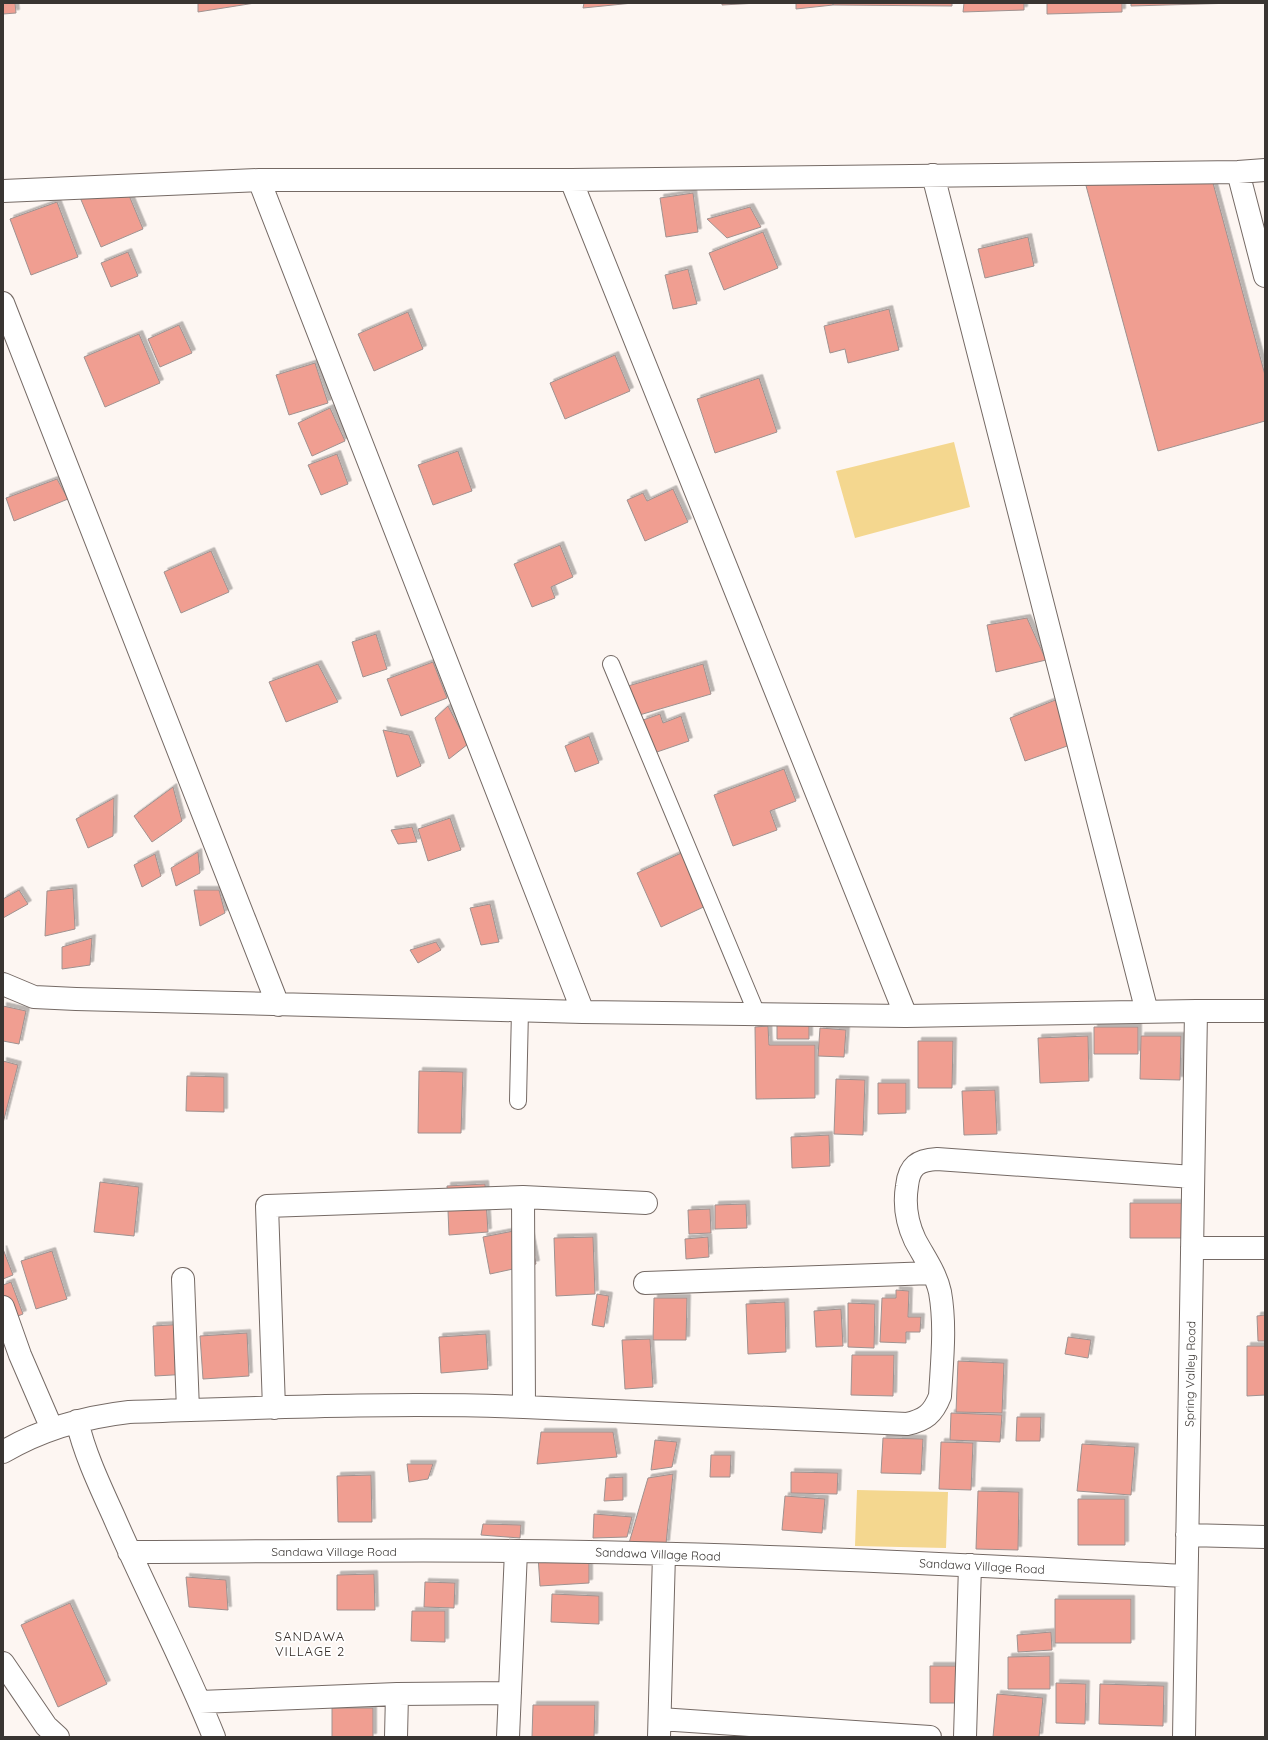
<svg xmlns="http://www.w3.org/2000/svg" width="1268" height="1740" font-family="Quicksand,sans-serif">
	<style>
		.green { fill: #f4d78f }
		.building { fill: #f09e91; stroke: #9f9290; filter: url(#shadow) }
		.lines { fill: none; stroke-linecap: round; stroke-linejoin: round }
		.service-casing { stroke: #756a65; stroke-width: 18 }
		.minor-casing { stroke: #756a65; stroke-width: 24 }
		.service { stroke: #fff; stroke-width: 16 }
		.minor { stroke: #fff; stroke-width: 22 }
		.labels { text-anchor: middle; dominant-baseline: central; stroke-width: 3.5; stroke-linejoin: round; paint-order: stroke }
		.street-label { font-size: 12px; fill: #393532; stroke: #fff }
		.neighbourhood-label { font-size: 13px; letter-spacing: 1px; fill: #352c27; stroke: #fff }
	</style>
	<defs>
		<filter id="shadow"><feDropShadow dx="3.5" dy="-3.5" stdDeviation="0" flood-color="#0004"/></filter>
	</defs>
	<rect width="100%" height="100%" fill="#fdf6f2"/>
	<!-- green -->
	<path class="green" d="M954,442L970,507L855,538L836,471Z
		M857,1490L948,1492L946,1548L855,1546Z"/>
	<!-- building -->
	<path class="building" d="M3,3H15L16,13L3,14Z
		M198,3H255L198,12Z
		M584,3H633L583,8Z
		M722,3H758L722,5Z
		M796,3H833V5L796,9Z
		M833,3H952V6L833,5Z
		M964,3H1024V10L963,12Z
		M1047,3H1122V12L1047,14Z
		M1131,3H1236L1131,6Z
		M1085,182L1213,183L1265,375V421L1158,451Z
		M128,193L143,229L101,247L79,195Z
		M693,193L698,232L666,237L660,198Z
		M57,202L78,257L31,275L10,219Z
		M750,207L761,227L727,238L707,219Z
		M763,232L778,268L724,290L709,253Z
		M1028,237L1034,266L985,278L978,249Z
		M128,252L138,276L111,287L101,263Z
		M688,269L697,304L673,309L665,275Z
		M889,309L899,350L848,363L845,349L830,353L824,326Z
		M408,312L423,349L374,371L358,334Z
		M179,325L192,353L160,367L148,339Z
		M139,334L160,383L105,407L84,357Z
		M615,355L630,391L565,419L550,383Z
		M315,363L328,403L289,415L276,375Z
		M759,378L777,432L715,453L697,399Z
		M330,408L345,441L312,456L298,423Z
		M458,451L472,491L433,505L418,465Z
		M337,454L348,484L321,495L308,465Z
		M57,479L68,499L14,521L6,498Z
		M673,489L688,522L645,541L627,500L643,493L647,501Z
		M560,545L573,577L551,587L555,598L532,607L514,564Z
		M211,551L229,592L181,613L164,572Z
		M1027,618L1046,660L996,672L987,625Z
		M376,634L387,669L363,677L352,642Z
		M433,662L447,698L401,716L387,679Z
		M318,664L338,702L286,722L269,682Z
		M703,664L711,694L636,716L628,686Z
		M1058,699L1070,745L1025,761L1010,718Z
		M448,706L468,744L449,759L435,718Z
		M660,714L663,723L681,716L689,741L654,753L643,720Z
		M383,730L409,735L421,766L397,777Z
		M589,736L599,763L575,772L565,746Z
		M784,769L796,801L770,811L777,830L733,846L714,795Z
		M173,787L182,821L152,842L134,816Z
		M114,798L113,836L88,848L76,819Z
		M450,818L461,850L428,861L418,829Z
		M412,827L417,842L398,844L391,830Z
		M688,850L712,903L661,927L637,873Z
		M198,852L200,873L176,886L171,868Z
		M155,854L161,876L142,887L134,865Z
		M73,888L75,929L45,936L47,891Z
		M19,890L28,904L3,918V899Z
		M194,890H219L225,913L200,926Z
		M490,904L499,942L481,945L470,908Z
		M92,938L90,965L62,969V947Z
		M436,942L441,950L418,963L410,950Z
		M3,1006L26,1011L19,1044L3,1041Z
		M777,1019H809V1039H777Z
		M768,1026L769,1045H815V1098L756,1099L755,1027Z
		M1094,1027H1138V1054H1094Z
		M820,1028L846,1030L844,1057L818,1056Z
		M1088,1036L1089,1081L1040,1083L1038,1038Z
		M1141,1036H1181L1180,1080L1140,1079Z
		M918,1041H953L952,1088H918Z
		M3,1061L18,1065L3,1123Z
		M419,1071L463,1072L461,1133H418Z
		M187,1076L224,1077V1112L186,1111Z
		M836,1079L865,1080L863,1135L834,1134Z
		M878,1083H906V1113L878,1114Z
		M995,1090L997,1134L964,1135L962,1091Z
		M829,1135L830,1166L792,1168L791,1137Z
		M100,1182L139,1187L134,1236L94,1232Z
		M485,1184L488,1232L449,1235L447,1186Z
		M1130,1203H1183V1238H1130Z
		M746,1204L747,1228L715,1229V1205Z
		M710,1209L711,1233L689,1234L688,1210Z
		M529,1228L536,1264L490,1274L483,1237Z
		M593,1237L595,1294L556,1296L554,1238Z
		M708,1237L709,1257L686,1259L685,1239Z
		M3,1249L13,1275L3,1279Z
		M52,1251L67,1299L36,1309L21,1261Z
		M11,1282L23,1314L3,1322V1285Z
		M896,1290L909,1291L908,1317H921L920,1332H906V1343L880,1342L882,1298H896Z
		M597,1294L609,1296L604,1327L592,1325Z
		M654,1298H687L686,1340H653Z
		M785,1302L786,1352L748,1354L746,1304Z
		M848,1303L875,1304L874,1348L848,1347Z
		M841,1309L843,1346L816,1347L814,1311Z
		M1265,1315V1341H1258L1257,1316Z
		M187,1324L190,1374L155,1376L153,1326Z
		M247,1333L249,1376L203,1379L200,1336Z
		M486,1334L488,1369L441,1373L439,1337Z
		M1068,1337L1091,1340L1088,1358L1065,1354Z
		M650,1339L653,1387L625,1389L622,1340Z
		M1247,1346H1265V1395L1247,1396Z
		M852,1355H894L893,1396L851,1395Z
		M958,1361L1004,1363L1002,1413L956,1412Z
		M951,1413L1002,1415L1000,1442L950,1440Z
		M1017,1417H1041L1040,1441H1016Z
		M541,1432H613L617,1457L537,1464Z
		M883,1438L923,1439L921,1474L881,1473Z
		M655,1440L677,1442L672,1467L651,1470Z
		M941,1442L973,1443L971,1490L939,1489Z
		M1082,1444L1135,1447L1131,1495L1077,1491Z
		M711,1455H731L730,1477H710Z
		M407,1464H433L428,1479L409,1482Z
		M791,1472L838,1473L837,1494L791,1493Z
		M673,1474L666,1544L629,1543L648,1478Z
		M371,1475L372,1522H338L337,1476Z
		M623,1477V1500L604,1501L606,1478Z
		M978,1491L1019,1492L1018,1550L976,1549Z
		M785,1496L825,1499L822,1533L782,1530Z
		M1078,1499H1125V1545H1078Z
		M594,1514L632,1517L627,1537L593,1538Z
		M483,1524L521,1525L520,1538L481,1535Z
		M538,1556L589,1559V1583L540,1586Z
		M374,1574L375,1610H337V1575Z
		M186,1577L226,1580L228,1610L189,1607Z
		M425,1582L455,1583L454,1608L424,1607Z
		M552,1594L599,1596V1624L551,1622Z
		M1055,1599H1131V1643H1055Z
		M70,1603L107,1684L58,1707L21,1625Z
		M412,1611H445V1642L411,1641Z
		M1051,1632L1052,1650L1018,1652L1017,1635Z
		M1050,1656V1689H1008V1657Z
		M930,1666H957V1703H930Z
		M1056,1683L1086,1684L1085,1724L1056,1723Z
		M1100,1684L1164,1686L1163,1726L1099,1724Z
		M997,1694L1043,1698L1039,1737H993Z
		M533,1705H595L594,1737H532Z
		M332,1708H373V1737H332Z"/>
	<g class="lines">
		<!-- service casing -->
		<g class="service-casing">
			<path id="service" d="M611,664L757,1014
				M518,1101L520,1010"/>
		</g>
		<!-- minor casing -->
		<g class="minor-casing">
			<path id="minor" d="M1238,172L1265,276
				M933,175L1147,1012
				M259,180L583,1012
				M571,180L906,1016
				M3,191L259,180H571L1238,172L1265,170
				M3,303L278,1005
				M3,984L34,997L76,999L583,1012L906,1016L1196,1011H1265
				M523,1197L524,1407
				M1192,1248H1265
				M183,1279L188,1410
				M645,1283L933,1273
				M3,1307L20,1355L52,1429
				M274,1408L267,1206L523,1197L646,1203
				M77,1421C85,1455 100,1486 114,1517C146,1591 184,1662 214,1737
				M3,1452C42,1429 85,1417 129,1412C261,1408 393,1402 524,1407L907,1424C925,1420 933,1414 940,1396C942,1361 946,1326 940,1292C936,1273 924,1257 915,1240C907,1223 904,1204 907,1186C909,1166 918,1160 937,1159L1193,1177
				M1187,1535L1265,1537
				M129,1552C259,1552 388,1549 517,1551C740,1553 964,1565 1186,1576
				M3,1663L46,1726L58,1737
				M200,1702L397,1694L510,1693
				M660,1719L930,1737
				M396,1737L397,1694
				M508,1737L516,1551
				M659,1737L664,1554
				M965,1737L970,1565
				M1184,1737L1196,1011"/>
		</g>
		<!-- service -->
		<use href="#service" class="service"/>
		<!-- minor -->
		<use href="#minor" class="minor"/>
	</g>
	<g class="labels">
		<!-- street labels -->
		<g class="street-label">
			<text transform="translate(1190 1374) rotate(-89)">Spring Valley Road</text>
			<text x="334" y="1551">Sandawa Village Road</text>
			<text transform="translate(658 1554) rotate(2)">Sandawa Village Road</text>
			<text transform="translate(982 1566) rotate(3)">Sandawa Village Road</text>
		</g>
		<!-- neighbourhood labels -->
		<g class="neighbourhood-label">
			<text x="310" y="1636">SANDAWA<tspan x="310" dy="15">VILLAGE 2</tspan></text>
		</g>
	</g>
	<!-- border -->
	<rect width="1268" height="1740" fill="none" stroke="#393532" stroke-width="8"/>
</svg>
